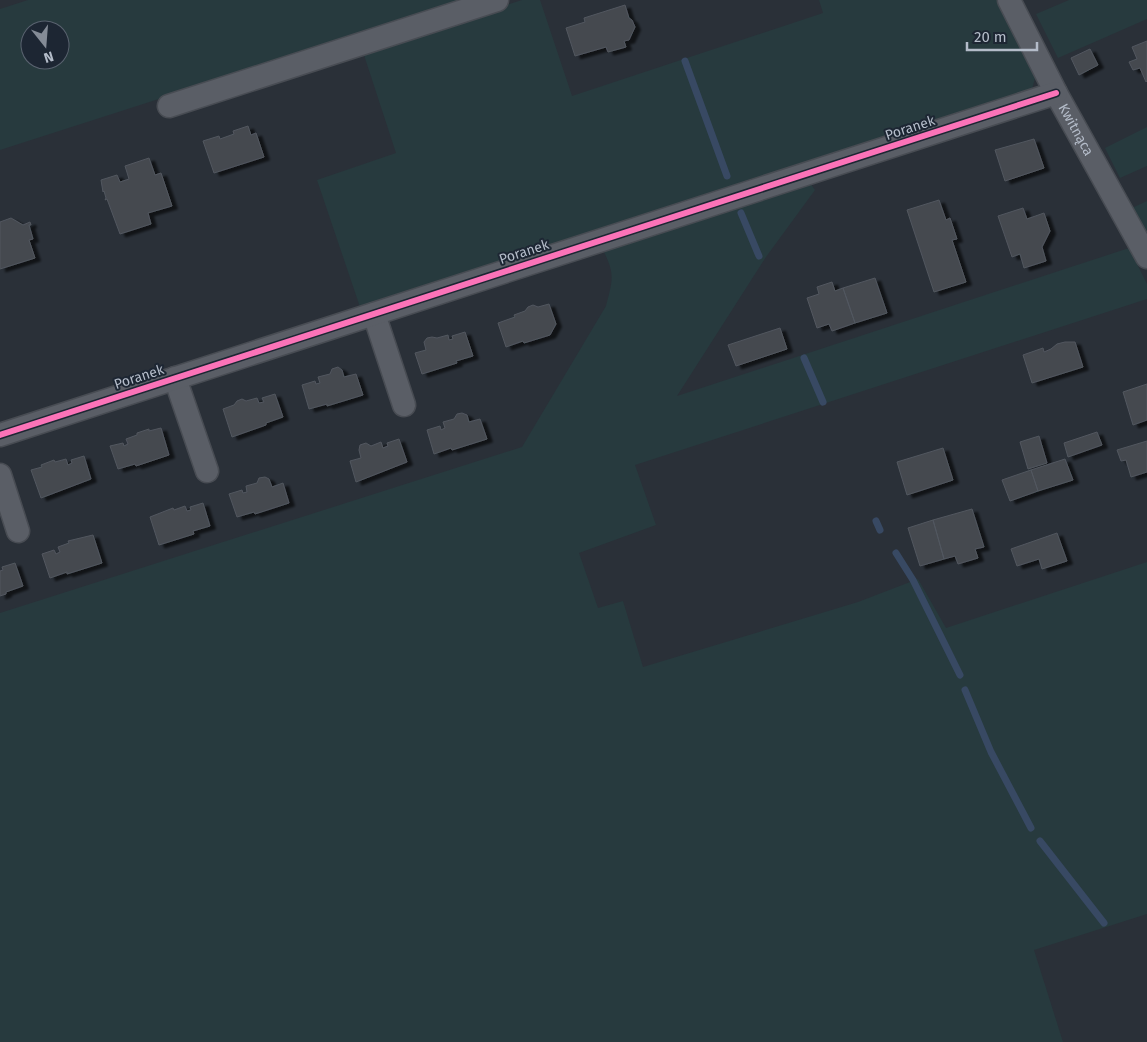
<svg xmlns="http://www.w3.org/2000/svg" width="1147" height="1042" font-family="'Fira Sans',sans-serif">
	<style>
		.green { fill: #273a3e; fill-rule: evenodd }
		.lines { fill: none; stroke-linecap: round; stroke-linejoin: round }
		.stream { stroke: #384963; stroke-width: 7 }
		.building { fill: #444950; stroke: #52575f; filter: url(#shadow) }
		.minor-casing { stroke: #484c53; stroke-width: 25 }
		.minor { stroke: #5a5e66; stroke-width: 22 }
		.cycleway-casing { stroke: #1d2633; stroke-width: 9 }
		.cycleway { stroke: #fb73b8; stroke-width: 6 }
		.labels { text-anchor: middle; dominant-baseline: central; stroke-width: 4; stroke-linejoin: round; paint-order: stroke }
		.street-label { font-size: 14px; fill: #b4bcc9; stroke: #1d2633 }
	</style>
	<defs>
		<filter id="shadow"><feDropShadow dx="5.5" dy="3" stdDeviation="1" flood-color="#0009"/></filter>
	</defs>
	<rect width="100%" height="100%" fill="#2a3038"/>
	<!-- green -->
	<path class="green" d="M28,0H467L0,150V9ZM30,30H60V60H30Z
		M522,0H540L572,96L823,13L819,0H999L1037,71L1032,89L360,307L317,180L396,153L363,52Z
		M1069,0H1147V19L1058,58L1036,14Z
		M1147,127V166L1120,178L1105,148Z
		M810,183L815,190L766,257L677,396L1129,248L1147,284V299L635,465L656,525L579,553L598,608L623,601L643,667L858,602L918,579L946,628L1147,562V914L1034,950L1063,1042H0V613L522,447L606,306C613,279 615,274 603,250Z
		M1147,201V236L1132,208Z"/>
	<g class="lines">
		<!-- stream -->
		<path class="stream" d="M685,61L727,176
			M741,213L759,256
			M804,358L823,402
			M876,521L880,530
			M896,553L913,580L960,675
			M965,690L991,752L1031,828
			M1040,841L1104,923"/>
	</g>
	<!-- building -->
	<path class="building" d="M625,5L629,18L632,20L635,27L629,40L624,41L626,47L608,52L606,47L575,56L566,28L585,22L584,18Z
		M1147,41V81L1146,82L1140,68L1133,70L1129,62L1137,59L1132,47Z
		M1090,49L1098,65L1079,75L1071,58Z
		M248,126L251,135L256,133L264,157L214,173L203,141L219,136L220,139L234,134L233,131Z
		M1034,139L1044,168L1005,181L995,150Z
		M149,158L155,175L161,173L172,206L148,213L151,224L120,234L107,199L105,200L106,198L104,191L103,192L101,180L117,175L120,182L129,179L125,166Z
		M939,200L946,220L950,218L957,239L952,240L966,282L934,292L907,210Z
		M1023,208L1027,219L1044,213L1050,231L1042,247L1046,261L1024,268L1020,254L1012,257L998,216Z
		M11,218L23,225L30,222L31,225H29L33,239L29,240L35,258L0,269V222Z
		M875,278L887,313L855,323L843,288Z
		M832,282L835,291L843,288L855,323L832,331L829,324L817,328L807,298L819,294L817,287Z
		M549,304L556,324L550,335L524,343L523,341L506,347L498,323L515,317L514,315L525,311L528,307L533,305L538,307Z
		M780,328L787,349L736,366L728,345Z
		M465,332L473,356L456,361L457,363L422,374L415,353L426,350L424,342L427,338L432,337L437,338L448,335L449,340L453,339L452,336Z
		M1065,342H1075L1083,367L1032,383L1023,355L1043,348L1044,352L1051,349L1057,344Z
		M338,367L342,370L344,377L356,374L363,395L327,406V404L309,409L302,385L315,381L316,384L320,383L318,377L330,374L332,369Z
		M1147,384V420L1133,425L1123,392Z
		M275,394L283,417L266,423V425L232,437L223,409L234,405L237,401L242,399L246,401L257,398L259,403L264,402L262,398Z
		M462,413L467,415L469,422L480,419L487,439L452,450L451,448L434,454L427,430L440,426L441,430L445,428L443,422L454,419L457,414Z
		M161,428L169,455L136,466L135,464L118,469L110,446L123,443L124,446L128,444L126,439L137,435V433L149,429V431Z
		M1097,432L1102,445L1068,457L1064,443Z
		M1039,436L1047,463L1028,469L1020,442Z
		M399,439L407,462L356,482L350,461L361,458L359,450L360,445L366,443L371,446L381,442L383,448L388,446L387,443Z
		M1147,441V472L1131,477L1126,460L1121,461L1117,450Z
		M943,448L953,480L907,495L897,462Z
		M84,456L91,479L41,498L31,470L42,467L41,465L54,460L55,462L66,459L68,465L72,463L71,460Z
		M1065,459L1073,480L1038,491L1031,470Z
		M1031,470L1038,491L1010,501L1002,480Z
		M265,477L269,479L272,487L283,483L289,503L255,514L254,512L237,517L229,494L242,490L243,493L247,492L246,486L257,483L259,478Z
		M203,503L210,526L193,531L194,534L159,545L150,517L173,508L174,510L185,506L187,511L191,510L190,507Z
		M972,509L984,547L975,549L978,558L958,564L955,556L944,559L933,520Z
		M933,520L944,559L920,566L908,528Z
		M1057,533L1067,561L1042,569L1039,559L1017,566L1011,549Z
		M93,535L102,563L67,574V572L50,578L42,554L54,550L56,554L60,552L58,547L69,543L68,541Z
		M15,563L23,586L6,592V594L0,596V571L3,570L2,567Z"/>
	<g class="lines">
		<!-- minor casing -->
		<g class="minor-casing">
			<g id="minor">
				<path id="s1" d="M1009,0L1056,93L1147,257"/>
				<path d="M169,106L497,0"/>
				<path d="M374,314L404,405"/>
				<path d="M175,378L207,471"/>
				<path d="M0,435L1056,93"/>
				<path d="M0,475L18,531"/>
			</g>
		</g>
		<!-- minor -->
		<use href="#minor" class="minor"/>
		<!-- cycleway casing -->
		<g class="cycleway-casing">
			<path id="cycleway" d="M0,435L1056,93"/>
		</g>
		<!-- cycleway -->
		<use href="#cycleway" class="cycleway"/>
	</g>
	<g class="labels">
		<!-- street labels -->
		<g class="street-label">
			<text transform="translate(910 128) rotate(-18)">Poranek</text>
			<text stroke="none"><textPath href="#s1" startOffset="146">Kwitnąca</textPath></text>
			<text transform="translate(524 252) rotate(-18)">Poranek</text>
			<text transform="translate(139 377) rotate(-18)">Poranek</text>
		</g>
	</g>
	<!-- north arrow -->
	<g transform="translate(45 45) rotate(163)"><circle r="24" fill="#1d2633" stroke="#59626f"/>
	<path d="M0-4L9 19L0 12L-9 19Z" fill="#848b96"/>
	<text y="-8" font-size="14" font-weight="bold" text-anchor="middle" fill="#b4bcc9">N</text>
	</g>
	<!-- scale -->
	<path d="M967 42v8h70v-8" fill="none" stroke="#b4bcc9" stroke-width="2.5"/>
	<text x="974" y="42" font-size="15" fill="#b4bcc9" stroke="#1d2633" stroke-width="4" paint-order="stroke">20 m</text>
</svg>
